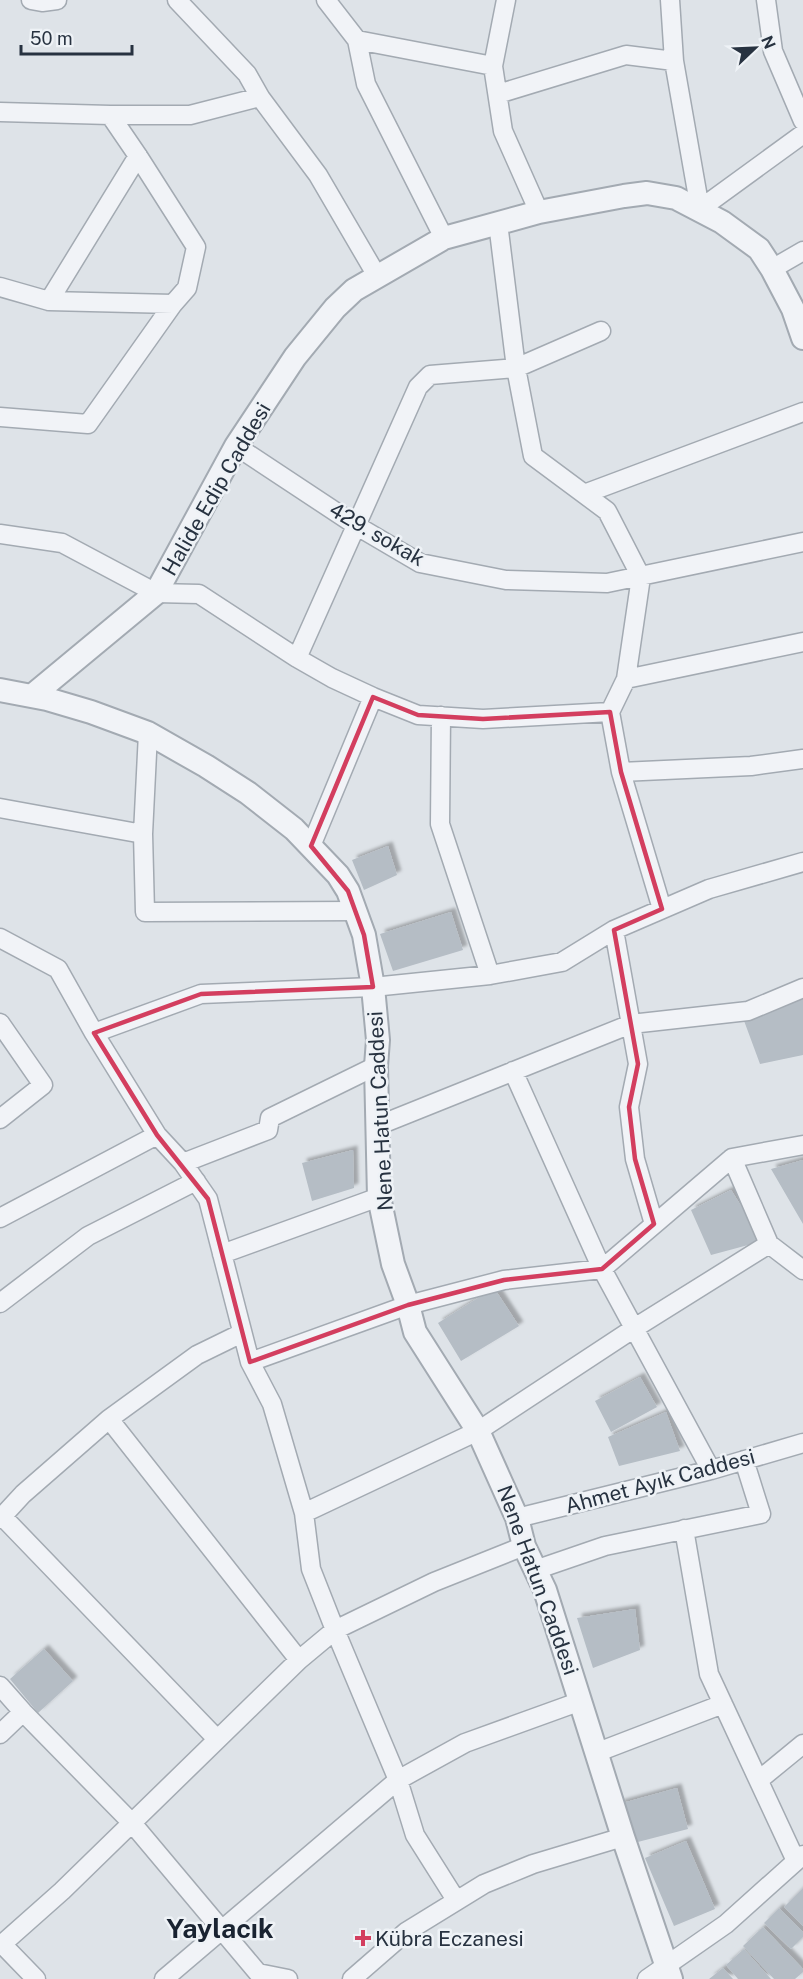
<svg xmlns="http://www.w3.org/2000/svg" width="803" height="1979" font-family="'Public Sans',sans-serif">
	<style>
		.building { fill: #b5bdc5; filter: url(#shadow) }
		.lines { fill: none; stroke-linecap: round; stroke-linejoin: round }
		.minor-casing { stroke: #a3aab2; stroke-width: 21 }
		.tertiary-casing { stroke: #a3aab2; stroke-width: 26 }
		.minor { stroke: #f1f3f7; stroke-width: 18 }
		.tertiary { stroke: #f1f3f7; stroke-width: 22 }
		.marked { fill: none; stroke: #d33e5f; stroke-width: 4.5; stroke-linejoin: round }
		.poi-dot { fill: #d33e5f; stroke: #eef2f6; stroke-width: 2 }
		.labels { text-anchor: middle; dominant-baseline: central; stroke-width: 5; stroke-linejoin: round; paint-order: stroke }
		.street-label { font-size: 21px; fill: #273240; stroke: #eef2f6 }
		.poi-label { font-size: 21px; fill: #273240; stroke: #eef2f6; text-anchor: start }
		.district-label { font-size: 27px; font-weight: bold; fill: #192331; stroke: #eef2f6 }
	</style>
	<defs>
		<filter id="shadow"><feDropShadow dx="4.5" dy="-4.5" stdDeviation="1.5" flood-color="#0004"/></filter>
	</defs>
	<rect width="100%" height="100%" fill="#dee3e8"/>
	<!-- building -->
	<path class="building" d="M388,846L397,875L364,890L352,860Z
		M451,912L463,950L393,971L380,934Z
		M803,994V1055L760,1064L743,1018Z
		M353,1150L354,1188L312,1201L302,1163Z
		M803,1160V1224L771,1169Z
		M731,1190L763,1241L711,1255L691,1210Z
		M494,1288L519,1326L461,1361L438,1323Z
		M640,1377L657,1407L611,1432L595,1401Z
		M666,1412L680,1451L619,1466L608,1437Z
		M635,1609L640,1650L593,1668L577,1618Z
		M44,1649L73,1681L38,1713L10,1679Z
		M677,1788L688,1829L630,1844L619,1804Z
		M686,1841L715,1909L674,1926L645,1858Z
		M803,1888V1926L784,1907Z
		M779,1908L803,1932V1937L791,1949L764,1923Z
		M763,1927L803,1969V1972L795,1979H774L743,1946Z
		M744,1949L771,1979H738L726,1965Z
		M723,1968L733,1979H709Z"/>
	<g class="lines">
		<!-- minor casing -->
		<g class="minor-casing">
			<path id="minor" d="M31,0L42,2L57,0
				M177,0L247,74L260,97L318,175L377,276
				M326,0L357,40L366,84L444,238
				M506,0L493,66L503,131L539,212
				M670,0L674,61L700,209L803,134
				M766,0L773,51L803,121
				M357,40L493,66
				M498,94L626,55L674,61
				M0,112L110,115H190L260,97
				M498,223L516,368L533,456L607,511L641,577L626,679L610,712L621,772L662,909
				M772,269L803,251
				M0,287L49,301L173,304
				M49,301L138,156
				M0,417L88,424L173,304L187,288L196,247L138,156L110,115
				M236,446L357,526L420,563L506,580L607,583L803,542
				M584,494L803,412
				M0,534L62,543L156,593L199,594L297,658L332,678L373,697L418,715L483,719L610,712
				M297,658L418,387L430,375L516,368L601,331
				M626,679L803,642
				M441,716L440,824L490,975
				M148,733L143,834L145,912L356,911
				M621,772L751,766L803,759
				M0,808L143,834
				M311,846L373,697
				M614,930L638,1064L629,1107L635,1159L654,1224
				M0,938L58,969L94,1033L157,1135L183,1163L208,1199L250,1362L272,1404L304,1513L311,1569L335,1630L398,1780L415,1835L456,1900
				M0,1023L43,1085L0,1119
				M94,1033L201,994L373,987L490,975L562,962L614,930L709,889L803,862
				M513,1071L602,1269L711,1470
				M377,1126L631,1024L748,1011L803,988
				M732,1158L769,1244L803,1270
				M183,1163L268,1130L270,1118L376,1066
				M0,1218L157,1135
				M222,1254L379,1197
				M0,1303L88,1236L196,1181
				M250,1362L408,1305L504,1280L602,1269L732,1158L803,1145
				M109,1419L299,1660
				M304,1513L478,1431L633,1329L769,1244
				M2,1516L217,1739
				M517,1518L711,1470L803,1443
				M0,1519L23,1494L109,1419L197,1355L242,1333
				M684,1529L709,1674L796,1861
				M535,1570L605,1546L761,1514L744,1460
				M0,1686L23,1712L132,1823L258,1973L288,1979
				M0,1734L23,1712
				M598,1752L723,1704
				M759,1780L803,1744
				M2,1944L36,1979
				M0,1946L62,1891L299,1660L335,1630L434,1582L524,1546
				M164,1979L398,1780L465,1743L581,1701
				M352,1979L406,1932L484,1884L533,1864L623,1837
				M647,1979L726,1924L803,1855"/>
		</g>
		<!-- tertiary casing -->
		<g class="tertiary-casing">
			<path id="tertiary" d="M0,690L47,699L91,712L148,733L206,766L248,793L294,829L338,875L348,891L364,935L373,987L378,1040L376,1066L379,1197L393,1264L408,1305L415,1332L478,1431L517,1518L524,1546L545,1590L623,1837L671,1979
				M33,695L156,593L236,446L295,357L335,308L354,290L444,238L539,212L624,196L647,193L676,198L722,222L759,249L772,269L793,309L803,338"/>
		</g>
		<!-- minor -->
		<use href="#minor" class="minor"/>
		<!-- tertiary -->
		<use href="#tertiary" class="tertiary"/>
	</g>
	<!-- marked area -->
	<path class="marked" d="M373,697L418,715L483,719L610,712L621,772L662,909L614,930L638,1064L629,1107L635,1159L654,1224L602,1269L504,1280L408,1305L250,1362L208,1199L157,1135L94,1033L201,994L373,987L364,935L348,891L311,846Z"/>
	<!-- markers -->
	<path class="poi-dot" d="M360 1929h6v6h6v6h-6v6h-6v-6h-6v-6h6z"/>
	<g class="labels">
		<!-- street labels -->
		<g class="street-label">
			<text transform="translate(216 489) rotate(-60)">Halide Edip Caddesi</text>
			<text transform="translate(377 534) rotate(30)">429. sokak</text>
			<text transform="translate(380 1111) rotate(-93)">Nene Hatun Caddesi</text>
			<text transform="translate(660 1481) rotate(-15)">Ahmet Ayık Caddesi</text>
			<text transform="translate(538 1580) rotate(70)">Nene Hatun Caddesi</text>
		</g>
		<!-- poi labels -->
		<g class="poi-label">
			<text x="375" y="1938">Kübra Eczanesi</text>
		</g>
		<!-- district labels -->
		<g class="district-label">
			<text x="220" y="1928">Yaylacık</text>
		</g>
	</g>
	<!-- north arrow -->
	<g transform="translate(755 48) rotate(67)" stroke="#eef2f6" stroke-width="4.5" paint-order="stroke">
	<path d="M0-4.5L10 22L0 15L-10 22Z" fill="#273240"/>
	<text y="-9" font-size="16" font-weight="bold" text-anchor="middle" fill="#273240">N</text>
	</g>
	<!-- scale -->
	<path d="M21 45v9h111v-9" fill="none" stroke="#273240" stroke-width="3"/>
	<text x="30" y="45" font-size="18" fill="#273240" stroke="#eef2f6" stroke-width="4.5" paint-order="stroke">50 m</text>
</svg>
